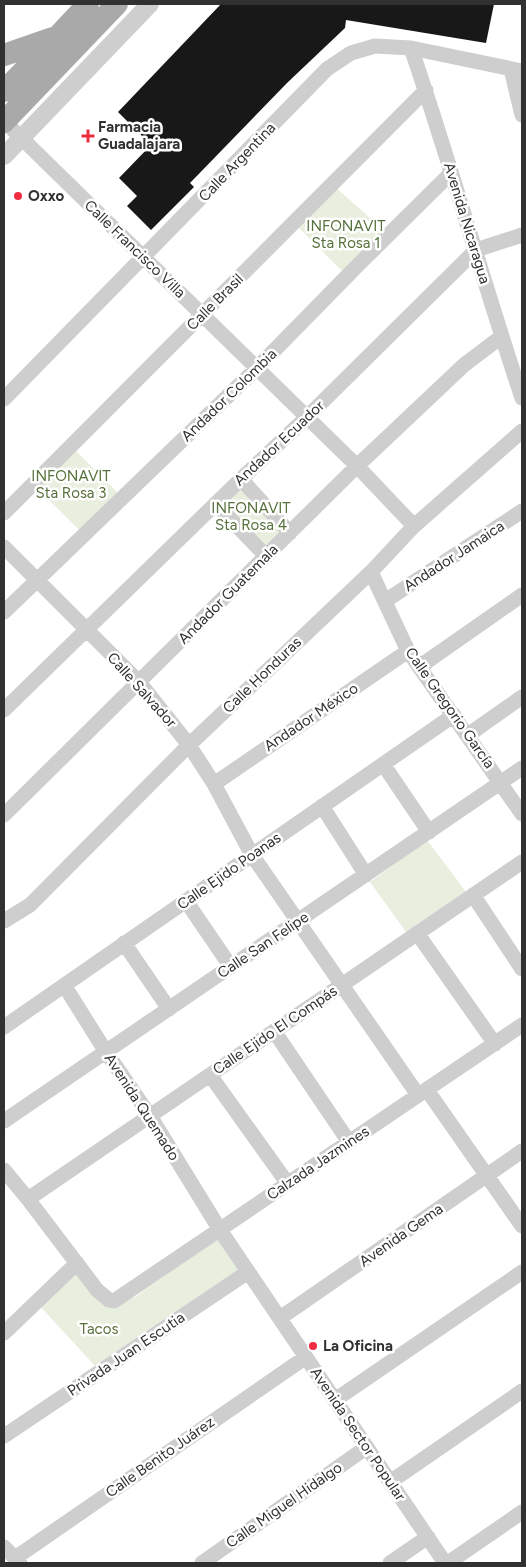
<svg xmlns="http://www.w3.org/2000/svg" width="526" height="1567" font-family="Figtree,sans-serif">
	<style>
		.green { fill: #e8efdf }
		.building { fill: #181818 }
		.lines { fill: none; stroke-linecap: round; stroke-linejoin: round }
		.minor { stroke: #cecece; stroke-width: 15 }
		.tertiary { stroke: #cecece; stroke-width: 18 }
		.primary { stroke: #a9a9a9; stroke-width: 22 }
		.poi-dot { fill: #f12b41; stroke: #fff; stroke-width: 2 }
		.labels { text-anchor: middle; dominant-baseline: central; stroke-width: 5; stroke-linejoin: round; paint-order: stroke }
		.poi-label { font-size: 15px; font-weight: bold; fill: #313131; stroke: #fff; text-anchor: start }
		.street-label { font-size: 15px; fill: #313131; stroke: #fff }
		.park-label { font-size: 15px; fill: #56713b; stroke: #fff }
	</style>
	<rect width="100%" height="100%" fill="#fff"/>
	<!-- green -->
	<path class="green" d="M332,184L389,235L347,276L294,223Z
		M71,446L123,498L84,535L33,484Z
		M241,479L290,533L266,556L216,504Z
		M427,840L467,893L409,936L370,882Z
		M220,1236L242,1271L95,1366L38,1304L77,1266L94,1291L124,1302L135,1297Z"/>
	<!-- building -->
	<path class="building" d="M221,4H494L486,43L346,20L345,28L287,83L190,183L194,187L151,230L127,206L137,196L119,178L151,145L118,112Z"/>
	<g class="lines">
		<!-- minor -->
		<path class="minor" d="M411,48C451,164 483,282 522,398
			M511,69L522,115
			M4,121L357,466L414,526
			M4,399L327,69L351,53L375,46L411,48L522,71
			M241,479L290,533
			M216,504L266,556
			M4,513L426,90
			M4,547L139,682L189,745L214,784L252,855L418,1095
			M371,572L408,651L522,814
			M385,601L522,511
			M4,612L257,368L358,265L451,173
			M419,667L522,595
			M4,710L241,479L307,417L476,250L522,235
			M468,735L522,697
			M383,764L429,832
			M214,784L408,651
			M322,806L366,875
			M4,815L357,466L464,365L501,337
			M473,895L522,969
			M186,901L231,967
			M4,921L30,905L189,745L371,572L414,526L522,431
			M417,933L495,1044
			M124,943L169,1009
			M64,985L106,1052L150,1116L220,1230L445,1563
			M4,1027L454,715
			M274,1031L349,1142
			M210,1075L288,1184
			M427,1090L522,1226
			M4,1121L522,768
			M4,1170L28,1199L97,1290L109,1300L114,1301L522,1025
			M28,1199L522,862
			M280,1318L522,1151
			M4,1333L77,1263
			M335,1400L522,1272
			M4,1436L248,1272
			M390,1482L522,1391
			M4,1547L20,1563
			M15,1558L306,1357
			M202,1563L367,1447
			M390,1563L428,1537
			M448,1563L522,1512"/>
		<!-- tertiary -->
		<path class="tertiary" d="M4,156L150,4"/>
		<!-- primary -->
		<path class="primary" d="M4,55L53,38
			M4,91L58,36L88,4
			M4,122L117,4"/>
	</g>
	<!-- markers -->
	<g class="poi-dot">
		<path d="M85.5 128.5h5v5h5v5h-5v5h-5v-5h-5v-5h5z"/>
		<circle cx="18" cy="196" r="5"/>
		<circle cx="313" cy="1346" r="5"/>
	</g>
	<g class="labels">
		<!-- poi labels -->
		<g class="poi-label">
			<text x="98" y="127">Farmacia<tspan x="98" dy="17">Guadalajara</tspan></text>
			<text x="28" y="196">Oxxo</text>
			<text x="323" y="1346">La Oficina</text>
		</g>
		<!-- street labels -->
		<g class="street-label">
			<text transform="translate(237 162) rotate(-46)">Calle Argentina</text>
			<text transform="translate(467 223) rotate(73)">Avenida Nicaragua</text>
			<text transform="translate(135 249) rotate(44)">Calle Francisco Villa</text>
			<text transform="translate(215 302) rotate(-45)">Calle Brasil</text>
			<text transform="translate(229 395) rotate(-44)">Andador Colombia</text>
			<text transform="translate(279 443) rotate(-43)">Andador Ecuador</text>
			<text transform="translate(454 556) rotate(-33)">Andador Jamaica</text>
			<text transform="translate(228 594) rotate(-45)">Andador Guatemala</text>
			<text transform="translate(262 675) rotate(-44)">Calle Honduras</text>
			<text transform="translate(142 690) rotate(48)">Calle Salvador</text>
			<text transform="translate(450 708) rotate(55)">Calle Gregorio García</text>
			<text transform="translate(311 717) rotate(-34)">Andador México</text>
			<text transform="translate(229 871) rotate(-35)">Calle Ejido Poanas</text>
			<text transform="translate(263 945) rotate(-34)">Calle San Felipe</text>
			<text transform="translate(275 1030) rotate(-34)">Calle Ejido El Compás</text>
			<text transform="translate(142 1107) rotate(57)">Avenida Quemado</text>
			<text transform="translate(318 1163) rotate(-34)">Calzada Jazmines</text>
			<text transform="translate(401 1235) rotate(-35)">Avenida Gema</text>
			<text transform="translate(126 1354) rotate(-34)">Privada Juan Escutia</text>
			<text transform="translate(358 1434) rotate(56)">Avenida Sector Popular</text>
			<text transform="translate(160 1457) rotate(-35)">Calle Benito Juárez</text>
			<text transform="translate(284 1505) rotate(-35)">Calle Miguel Hidalgo</text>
		</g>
		<!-- park labels -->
		<g class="park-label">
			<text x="346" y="226">INFONAVIT<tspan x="346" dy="17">Sta Rosa 1</tspan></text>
			<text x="71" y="476">INFONAVIT<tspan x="71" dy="17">Sta Rosa 3</tspan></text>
			<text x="251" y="508">INFONAVIT<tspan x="251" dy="17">Sta Rosa 4</tspan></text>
			<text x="99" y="1329">Tacos</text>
		</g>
	</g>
	<!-- border -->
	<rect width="526" height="1567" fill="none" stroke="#313131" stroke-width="10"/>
</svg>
